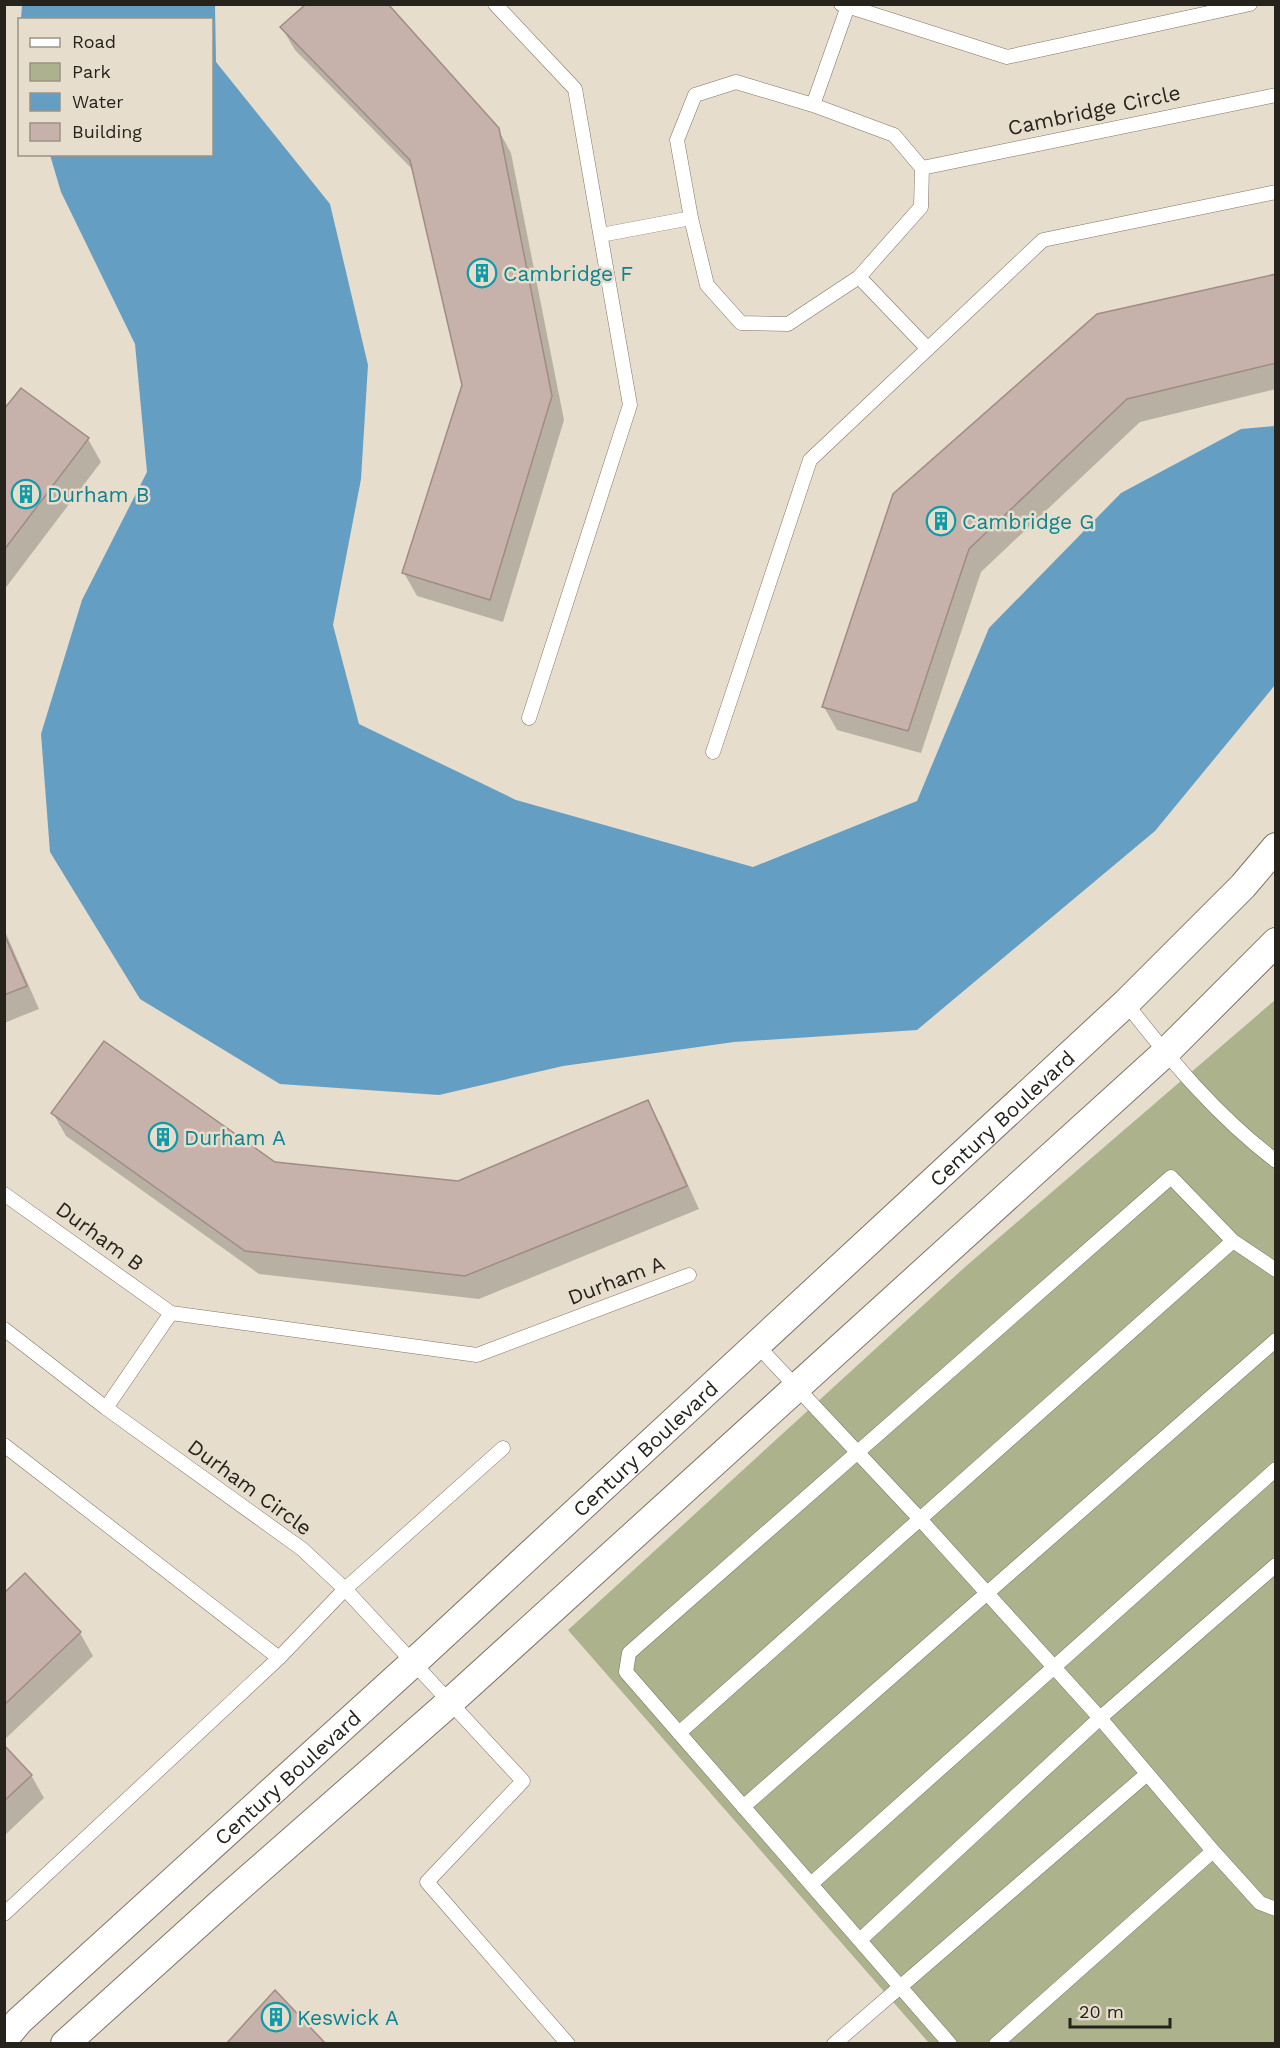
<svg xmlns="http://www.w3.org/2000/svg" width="1280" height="2048" font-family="'Work Sans',sans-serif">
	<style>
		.green { fill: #acb28b }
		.water { fill: #659ec3 }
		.shadow { fill: #0003 }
		.building { fill: #c6b2ab; stroke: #9f8c85; stroke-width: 1.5 }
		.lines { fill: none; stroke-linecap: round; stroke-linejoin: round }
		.service-casing { stroke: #7e7465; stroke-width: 15 }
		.minor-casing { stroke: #7e7465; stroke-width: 30 }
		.service { stroke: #fff; stroke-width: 14 }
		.minor { stroke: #fff; stroke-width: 28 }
		.labels { text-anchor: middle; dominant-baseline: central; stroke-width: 5; stroke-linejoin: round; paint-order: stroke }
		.street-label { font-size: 21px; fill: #26231c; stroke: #e7ddcc }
		.culture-label { font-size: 21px; fill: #0d838f; stroke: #e7ddcc; text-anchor: start }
	</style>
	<rect width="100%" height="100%" fill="#e7ddcc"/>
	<!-- green -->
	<path class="green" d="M1275,1000V2043H929L568,1630L965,1267Z"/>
	<!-- water -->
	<path class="water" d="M22,5H215L216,62L330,204L368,365L361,479L333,625L359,724L516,800L753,867L917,801L989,628L1121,493L1241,429L1275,426V685L1155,831L917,1030L734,1042L563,1066L439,1095L280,1084L140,999L50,852L41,734L82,600L147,472L135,344L61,192L50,155L212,154V20L21,19Z"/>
	<!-- shadow -->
	<path class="shadow" d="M282,28L498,129L511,153L564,420L503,622L417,596L404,573L464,385L415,172L295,50Z
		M1276,275V389L1140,422L981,572L921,753L837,730L824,707L894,495Z
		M4,411L88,439L101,462L4,590Z
		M4,929L39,1009L4,1023Z
		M647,1102L661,1125L699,1209L479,1299L259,1274L66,1136L53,1113L275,1163L458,1182Z
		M25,1575L80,1633L93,1656L4,1740V1595Z
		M4,1748L31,1775L44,1798L4,1836Z"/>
	<!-- building -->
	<path class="building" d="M306,4H388L499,128L552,396L490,600L402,573L462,385L410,160L280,27Z
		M1276,274V363L1127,399L969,549L908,731L822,707L893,494L1097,314Z
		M21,388L89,438L4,550V409Z
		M4,934L27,986L4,995Z
		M104,1041L275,1162L458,1181L648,1100L687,1186L465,1276L245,1251L51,1113Z
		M25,1573L81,1632L4,1705V1593Z
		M4,1745L32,1775L4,1801Z
		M275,1990L326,2044H226Z"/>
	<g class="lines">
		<!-- service casing -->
		<g class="service-casing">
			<path id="service" d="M495,4L575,89L630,405L529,718
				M841,4L1007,57L1250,4
				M736,82L813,105L894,135L922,168L921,207L859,277L788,324L741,323L707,285L691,218L677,140L695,95Z
				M813,105L848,6
				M922,168L1276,95
				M601,235L691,218
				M859,277L928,349
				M713,752L810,460L1043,240L1276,192
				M1126,1003C1170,1060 1218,1117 1276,1161
				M4,1194L171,1313L477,1355L689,1275
				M4,1329L106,1408L302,1549L345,1589L523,1781L427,1882L568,2044
				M756,1344L919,1518L1100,1718L1213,1851L1260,1903L1276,1909
				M106,1408L171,1313
				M4,1445L279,1658
				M679,1733L1233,1241
				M743,1807L1276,1340
				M811,1884L1276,1469
				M4,1914L279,1658L345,1589L503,1448
				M860,1940L1100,1718L1276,1565
				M834,2044L1147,1774
				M950,2044L626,1672L629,1653L1171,1177L1233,1241L1276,1270
				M996,2044L1213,1851"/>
		</g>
		<!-- minor casing -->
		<g class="minor-casing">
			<g id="minor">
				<path id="s1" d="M4,2039L19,2021L413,1663L1126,1003L1243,886L1276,847"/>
				<path d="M65,2044L220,1904L449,1703L1165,1053L1276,942"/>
			</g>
		</g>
		<!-- service -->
		<use href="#service" class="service"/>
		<!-- minor -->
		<use href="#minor" class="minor"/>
	</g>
	<!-- icons -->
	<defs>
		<g id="building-ring" transform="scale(1.5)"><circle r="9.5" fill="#e7ddcc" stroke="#0f9aa8" stroke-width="1.5"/><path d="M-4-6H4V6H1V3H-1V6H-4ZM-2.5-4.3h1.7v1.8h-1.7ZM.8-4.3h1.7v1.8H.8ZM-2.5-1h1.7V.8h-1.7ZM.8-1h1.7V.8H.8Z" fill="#0f9aa8"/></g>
	</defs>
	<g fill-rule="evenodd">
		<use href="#building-ring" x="482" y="273"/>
		<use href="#building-ring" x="26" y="494"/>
		<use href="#building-ring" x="941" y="521"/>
		<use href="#building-ring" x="163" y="1137"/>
		<use href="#building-ring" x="276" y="2017"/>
	</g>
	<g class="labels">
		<!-- street labels -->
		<g class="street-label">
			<text transform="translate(1094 110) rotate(-12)">Cambridge Circle</text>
			<text stroke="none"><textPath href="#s1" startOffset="1358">Century Boulevard</textPath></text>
			<text transform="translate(100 1236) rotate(36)">Durham B</text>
			<text transform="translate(616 1280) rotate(-21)">Durham A</text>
			<text stroke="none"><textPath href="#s1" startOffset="872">Century Boulevard</textPath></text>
			<text transform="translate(250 1487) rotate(36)">Durham Circle</text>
			<text stroke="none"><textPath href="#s1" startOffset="386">Century Boulevard</textPath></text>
		</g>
		<!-- culture labels -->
		<g class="culture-label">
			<text x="503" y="273">Cambridge F</text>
			<text x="47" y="494">Durham B</text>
			<text x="962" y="521">Cambridge G</text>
			<text x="184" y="1137">Durham A</text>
			<text x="297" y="2017">Keswick A</text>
		</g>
	</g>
	<!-- border -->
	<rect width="1280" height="2048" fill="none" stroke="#26231c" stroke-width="12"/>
	<!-- legend -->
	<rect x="18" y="18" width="195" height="138" fill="#e7ddcc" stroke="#9a9386" stroke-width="1.5"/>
	<rect x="30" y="38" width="30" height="9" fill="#ffffff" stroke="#9a9386" stroke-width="1.5"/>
	<text x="72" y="48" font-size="18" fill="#26231c">Road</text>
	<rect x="30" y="63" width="30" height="18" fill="#acb28b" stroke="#9a9386" stroke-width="1.5"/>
	<text x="72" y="78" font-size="18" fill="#26231c">Park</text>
	<rect x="30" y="93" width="30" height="18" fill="#659ec3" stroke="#9a9386" stroke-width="1.5"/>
	<text x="72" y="108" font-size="18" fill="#26231c">Water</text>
	<rect x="30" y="123" width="30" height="18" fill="#c6b2ab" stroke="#9a9386" stroke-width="1.5"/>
	<text x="72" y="138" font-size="18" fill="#26231c">Building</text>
	<!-- scale -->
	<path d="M1070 2018v9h100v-9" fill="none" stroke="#26231c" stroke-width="3"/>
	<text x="1079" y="2018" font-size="18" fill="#26231c" stroke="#e7ddcc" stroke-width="4.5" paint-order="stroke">20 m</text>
</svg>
